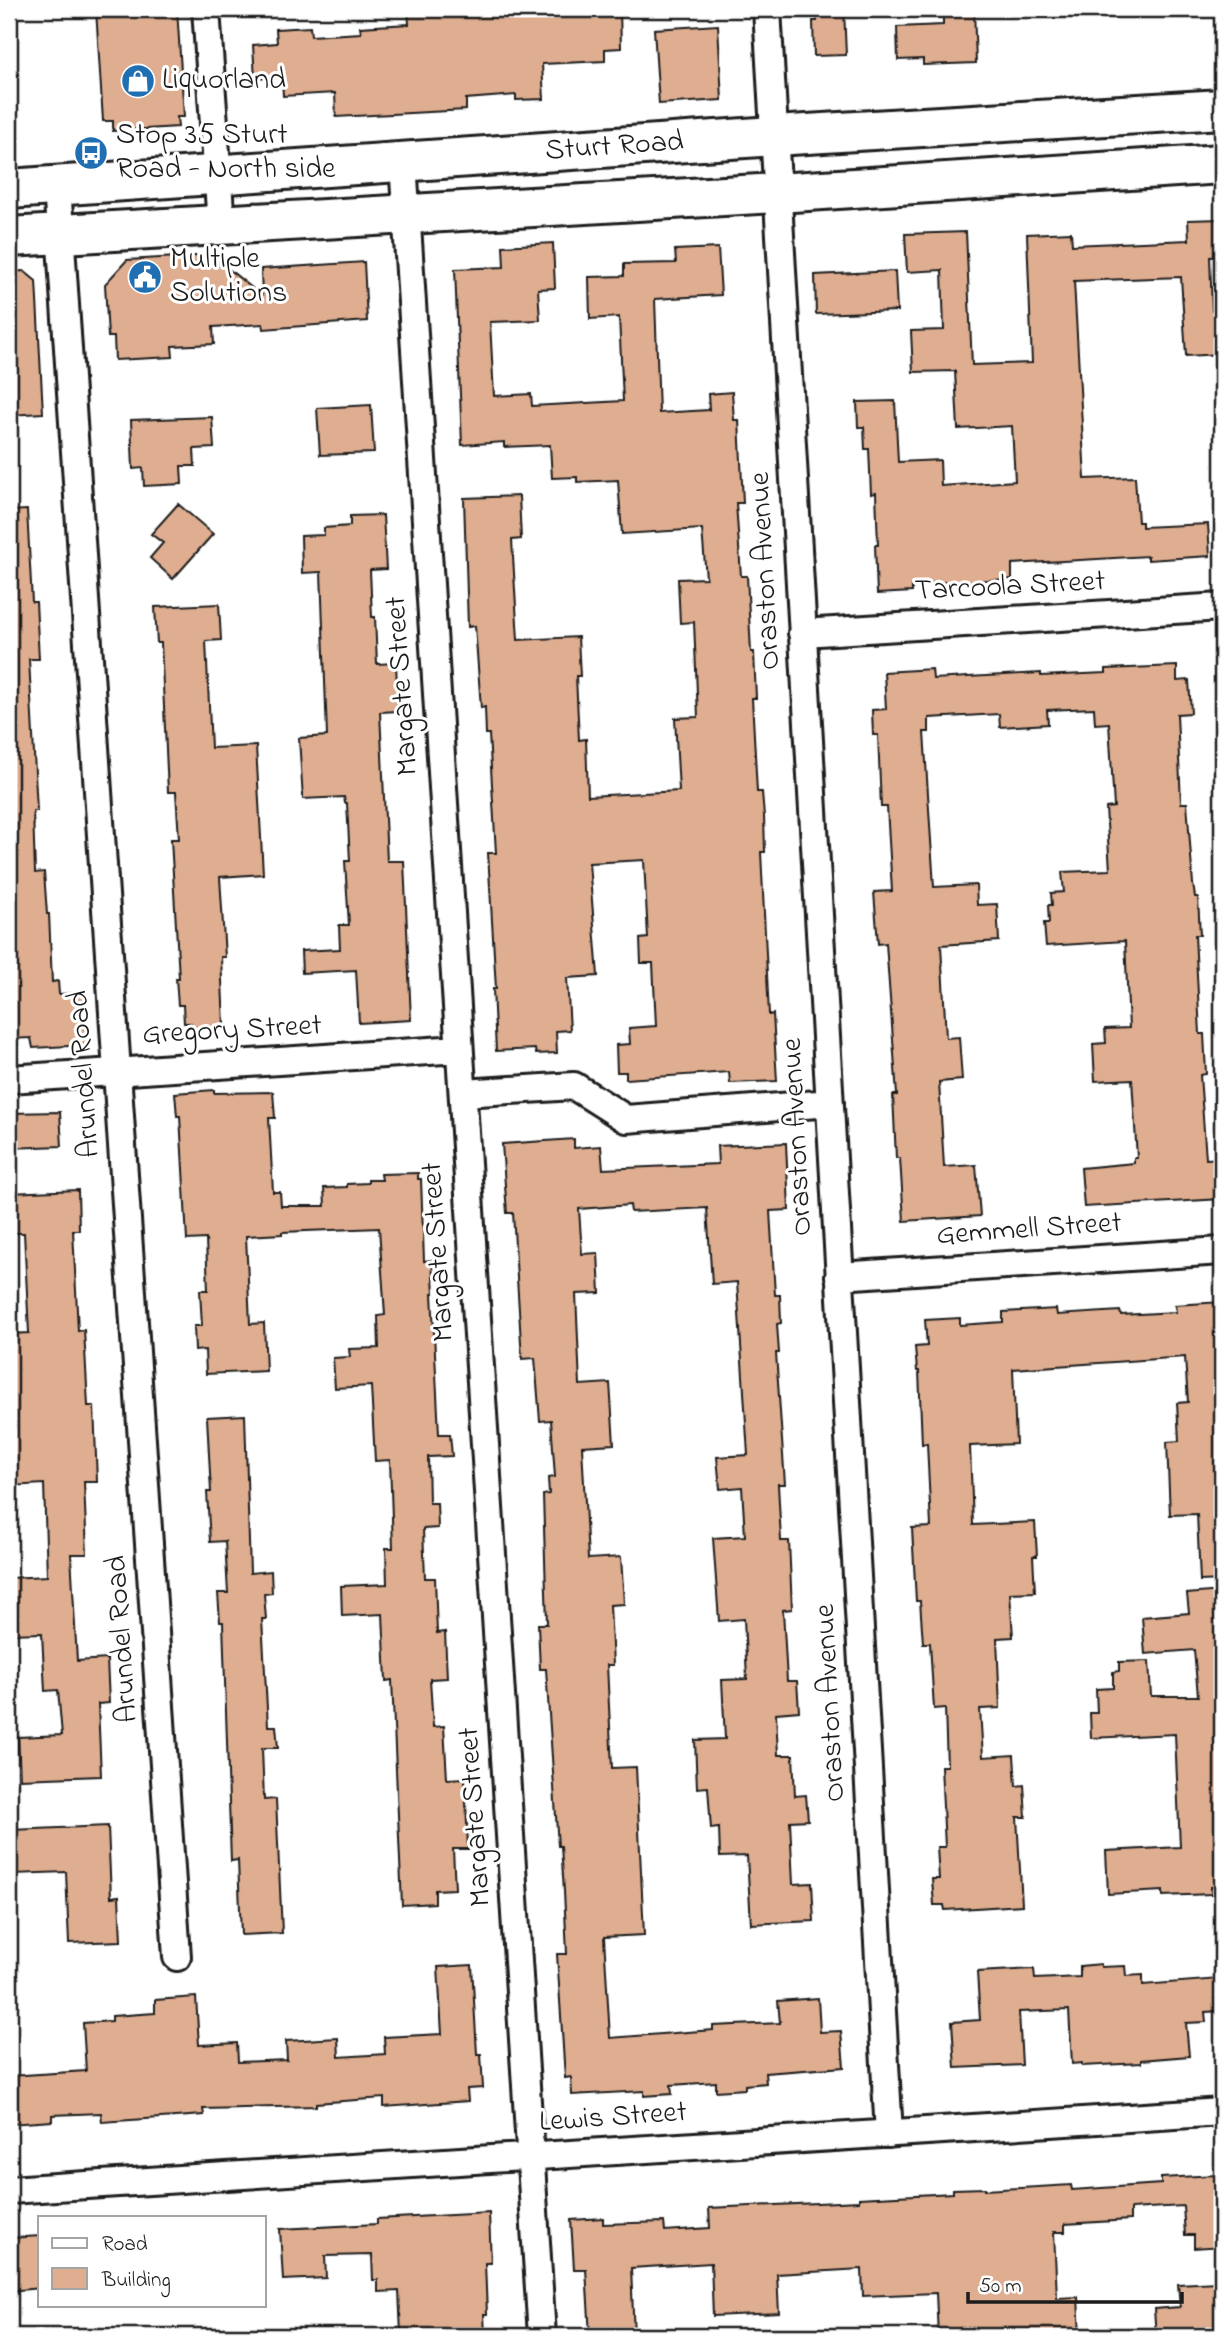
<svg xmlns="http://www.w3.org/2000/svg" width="1231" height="2345" font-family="'Indie Flower',sans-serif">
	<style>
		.building { fill: #dfae91; stroke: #1c1c1c; stroke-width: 2 }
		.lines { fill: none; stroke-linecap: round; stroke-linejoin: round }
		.street-casing { stroke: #1c1c1c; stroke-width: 32 }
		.secondary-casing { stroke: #1c1c1c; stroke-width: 44 }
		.street { stroke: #fff; stroke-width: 26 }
		.secondary { stroke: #fff; stroke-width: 38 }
		.labels { text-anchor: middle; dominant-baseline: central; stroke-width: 6; stroke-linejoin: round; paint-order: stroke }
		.poi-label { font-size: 30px; fill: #1c1c1c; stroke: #fff; text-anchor: start }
		.street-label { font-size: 30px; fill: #1c1c1c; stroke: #fff }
	</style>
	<rect width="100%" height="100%" fill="#fff"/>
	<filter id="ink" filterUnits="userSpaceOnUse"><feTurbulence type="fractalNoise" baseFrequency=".0143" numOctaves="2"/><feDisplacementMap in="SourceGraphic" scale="14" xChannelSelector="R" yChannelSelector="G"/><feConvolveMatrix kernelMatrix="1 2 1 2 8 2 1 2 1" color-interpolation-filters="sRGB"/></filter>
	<g filter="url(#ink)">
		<!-- building -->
		<path class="building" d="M96,9H177L184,117H177L178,127L113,131V121H103Z
			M408,9H620L621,48L605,49V61L542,64L544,99L516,100V95L466,99V110L336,117L335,93L283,96L282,77L255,79L253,45L277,43L276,29L310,27L311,36L361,33L360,27L409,24Z
			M816,9H844L846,55L814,56L813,21H817Z
			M943,9H974L976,63L923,65V59L898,60L897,27L943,25Z
			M718,25L722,100L659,104L654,29Z
			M1222,219V256L1210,257L1212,311L1222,310V354L1186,356L1181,277L1074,281L1085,479L1135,477L1138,522H1142V527L1208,524L1210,556L1148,560V556L1012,564V579L912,584V592L877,594L875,545H878L876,493L871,494L869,449H865L864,427H858L857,402L895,401L898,462L940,460L941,486L1015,481L1012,426L958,429L955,371L913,372L911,331L944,330L942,270L907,272L905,234L966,232L972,365L1032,363L1027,234L1071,232L1072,245L1189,240L1188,220Z
			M553,243L555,288L538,289L540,320L490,322L494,396L531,394L532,406L623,401L619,317L590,319L589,277L624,276V264L676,263L675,250L718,248L721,295L655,299L659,413L709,410L708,394L732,392L734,420H739L743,503H736L741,576H747L751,652H754L756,698H752L757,792H762L764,816L765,852H761L769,1015L773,1014L777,1081L730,1083L729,1072L626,1079V1072H617L616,1045L630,1044L629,1028L656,1026L653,963H641L640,939L648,938L644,860L589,863L598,976L567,978L570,1030L556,1031L557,1053L536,1054L535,1049L496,1051L493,989H496L488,853H496L489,734H486L485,707L481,708L475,626L468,627L464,498L519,496L521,539L512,540L518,640L578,637L580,676H576L579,740L586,739L588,796L679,791L675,718L698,717L694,622L680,623L678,579L706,578L702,529L622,534L618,480L577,482V477L552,478L550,445L504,447V442L462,445L455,269L504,267L503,246Z
			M211,255L262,296L261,269L364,262L367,321L264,329L263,324L213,327L214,344L172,346L173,357L115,360L114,337H108L105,284L127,260Z
			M24,271L36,281L43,413L9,415V272Z
			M895,271L897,311L816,314L815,275Z
			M371,405L374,453L320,455L317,408Z
			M212,417L214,448L194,449L195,466H181L182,484L144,486L143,468L133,469L131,420Z
			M178,504L213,534L173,579L150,558L163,543L151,534Z
			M27,510L32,602H36L39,659H29L37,811H33L35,873L44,872L47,914H49L52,982L58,981L59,994L84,993L87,1045L33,1048L31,1038L9,1039V511Z
			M383,515L386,569L370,570L372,617H375L377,664L396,663L398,711L380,712L387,861H404L411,1020L359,1023L356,970L302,973L301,951L340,949L339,925H349L345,861H350L347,803H345L344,797L303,799L299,738L327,736L321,572L302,573L301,536L324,535V528L350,526V516Z
			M219,604L221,640L206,641L211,748L256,746L263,874L220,877L225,957H221L224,1026L191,1028V1023H184L183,1005H178L176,978H179L171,839H179L176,792H168L161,643H157L155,607Z
			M1177,666V681L1189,680L1191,713L1177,714L1181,803H1187L1193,884L1195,897H1198L1200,935H1195L1200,1034H1204L1206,1074L1200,1075L1206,1159L1222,1158V1199L1084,1207L1081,1168L1134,1163V1158H1137L1132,1079L1095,1081L1093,1044L1106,1043L1105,1029L1129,1028L1125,941L1046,946L1044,923H1049L1048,905H1052L1051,893L1064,892L1062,872L1110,870L1106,808L1114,807L1109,723L1095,724L1094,708L1047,710L1048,724L1000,727L999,714L929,718V732H924L934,887L976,885L977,905L997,904L999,941L941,945L946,1038L959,1037L962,1080L939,1082L944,1167L976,1165L980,1216L904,1221L900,1158H896L893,1095H897L886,943L878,944L874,892L892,891L887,807H881L878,735H873L872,710L886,709L884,672L932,669L933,679L1041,673V676L1106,673V669Z
			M214,1090V1093L273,1092L275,1118H269L273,1192H280L281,1206H325L324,1188L347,1187V1184L368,1183V1180H382L381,1174L418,1173V1179H421L424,1261L432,1260L434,1293H432L439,1434H450L452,1456L428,1457L429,1503H437L438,1528L423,1529L425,1578H435L437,1633L445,1632L447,1678L430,1679L433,1727L444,1726L447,1779L465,1778L468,1849H453L455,1889L435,1890V1903L402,1905L392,1680L386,1681L383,1614L342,1616L341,1586L387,1584L386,1548H393L390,1460L375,1461L371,1386L335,1388L333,1358L350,1357L349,1349L379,1348L378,1316L385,1315L379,1228L282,1232V1234L246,1236L250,1324L264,1323L266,1371L206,1374L205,1350L195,1351L194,1326H202L200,1290H208L206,1239L187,1240L180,1116H177L175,1093Z
			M60,1112L62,1146L9,1148V1113Z
			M574,1139V1148L601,1146L603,1169L718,1164L717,1146L786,1143L789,1210L770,1211L775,1295H780L781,1323L777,1324L779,1353H776L785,1484H778L781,1541H789L792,1609L783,1610L787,1681H797L799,1711L776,1713L778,1755H793L795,1796L806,1795L808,1820L790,1821L793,1884L812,1883L814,1921L751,1924L747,1856L720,1857L719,1828L711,1829L708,1787L697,1788L695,1740L725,1739L722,1680L747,1679L744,1619L719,1621L713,1538L745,1536L742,1487L720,1489L717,1457L748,1455L737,1282L712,1284L707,1208L631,1212L630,1205L579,1209L582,1254L598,1253L600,1293L576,1294L580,1385L610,1383L614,1444L582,1446L588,1559L621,1557L624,1604L610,1605L613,1665H607L612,1768L636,1767L644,1935L604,1937L610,2038L713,2030V2026L780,2023L778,2001L818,1998L820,2032L841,2031L844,2067L765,2073L766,2083L745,2085V2089L716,2091V2082L671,2085L672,2094L644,2096V2091L572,2095L571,2077L565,2078L557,1954H567L564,1891L561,1846H558L546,1669H540L538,1624H547L543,1495L549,1494L548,1478L555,1477L551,1420L540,1421L535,1358L522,1359L513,1213H507L502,1144Z
			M78,1190L79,1230H73L78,1331L84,1330L88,1406H94L97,1482H84L87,1554H71L77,1661L107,1659L109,1703L98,1704L101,1776L20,1779L18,1737L62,1735L58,1690L45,1691L42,1633L9,1634V1578L47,1576L44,1484L9,1486V1334L29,1333L24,1233H9V1193Z
			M1222,1302V1580L1200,1581L1197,1514L1170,1515L1167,1442L1179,1441L1177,1403L1188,1402L1185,1357L1013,1369L1016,1444L970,1446L973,1525L1035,1522L1037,1556H1033L1035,1592L1010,1593L1013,1637L997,1638L1000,1708L980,1709L983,1757L1014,1755L1016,1786L1024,1785L1026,1817H1017L1022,1905L945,1910L944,1905H934L932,1879H939L937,1847H945L941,1766H947L945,1708L934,1709L930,1643H923L920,1601H916L912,1528L931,1527L927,1443L922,1444L919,1371H917L915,1347L927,1346L925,1320L960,1318V1325L1003,1322V1312L1056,1309L1057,1315L1120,1311L1121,1315L1176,1312L1175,1305Z
			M245,1415L250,1573L271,1571L272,1593L264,1594L266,1619H262L268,1726H276L278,1748H262L264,1800L276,1799L282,1933L241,1935L238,1860L231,1861L223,1622H220L218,1593H228L225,1541L210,1542L207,1492H211L207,1417Z
			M1221,1591L1222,1886L1211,1887V1894L1163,1896V1891L1108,1894L1106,1851L1180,1847L1175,1734L1091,1738L1090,1713H1097L1096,1689L1113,1688V1672L1119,1671V1662L1149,1661L1151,1696H1198L1194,1650L1145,1654L1142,1617L1189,1613L1187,1594Z
			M108,1826L111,1897L119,1896L121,1941L69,1943L66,1872L13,1874L11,1830Z
			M1101,1964V1967L1125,1966L1126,1976L1143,1975V1985L1219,1979L1221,2011L1205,2012L1206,2022L1186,2023L1189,2056L1141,2060V2063L1082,2066V2063L1072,2064L1069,2010L1019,2012L1022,2065L955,2068L952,2022L980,2020L977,1972L1034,1969L1035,1979L1080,1977V1966Z
			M472,1965L477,2054H481L483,2088L467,2089L468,2101L384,2107V2098L316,2103V2106L203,2109L204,2115L102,2122L101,2113L52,2115V2121L9,2124V2076L86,2071L83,2023L112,2021V2016L155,2013V2000L196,1997L199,2045L237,2043L238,2062L287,2060L286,2041L338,2038L339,2057L385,2054L384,2037L442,2034L438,1967Z
			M1217,2175L1222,2246L1194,2248V2235H1185L1183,2206L1130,2209V2220L1065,2224V2232H1054L1057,2298L1078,2297L1080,2336H938L936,2293L863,2296L862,2269L777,2274L779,2313L713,2316L711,2263L631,2268L634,2336H590L586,2269H574L571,2220L603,2218V2224L664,2222L665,2231L710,2228L709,2208L859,2201V2198L953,2193V2189L985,2188V2190L1071,2185L1072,2190L1161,2184V2178Z
			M489,2213L491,2263H485L487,2314H484L485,2336H456V2332L401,2334L399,2291L378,2292V2280H373L372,2255L325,2256L326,2278L283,2280L280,2229L377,2224V2219Z
			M40,2236V2288L9,2291V2238Z
			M1217,2282L1219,2333L1156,2336L1154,2309L1180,2307L1178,2284Z"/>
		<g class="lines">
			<!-- street casing -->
			<g class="street-casing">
				<path id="street" d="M206,9L221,225
					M767,9L889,2134
					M403,162L542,2336
					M57,186L177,1957
					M802,633L1222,607
					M9,1079L459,1049
					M463,1093L574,1086L626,1119L830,1103
					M839,1276L1222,1251
					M9,2190L1222,2112"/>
			</g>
			<!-- secondary casing -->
			<g class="secondary-casing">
				<g id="secondary">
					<path id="s1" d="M9,189L774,136L1222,109"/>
					<path d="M9,237L777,193L1222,164"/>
				</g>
			</g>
			<!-- street -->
			<use href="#street" class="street"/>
			<!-- secondary -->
			<use href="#secondary" class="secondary"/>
		</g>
	</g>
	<!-- icons -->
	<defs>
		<g id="shop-disc" transform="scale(1.75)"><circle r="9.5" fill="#1f6fb2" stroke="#fff"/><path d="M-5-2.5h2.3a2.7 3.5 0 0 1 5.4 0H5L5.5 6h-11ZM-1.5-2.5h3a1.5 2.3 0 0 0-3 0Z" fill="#fff"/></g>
		<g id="bus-disc" transform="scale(1.75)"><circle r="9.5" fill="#1f6fb2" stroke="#fff"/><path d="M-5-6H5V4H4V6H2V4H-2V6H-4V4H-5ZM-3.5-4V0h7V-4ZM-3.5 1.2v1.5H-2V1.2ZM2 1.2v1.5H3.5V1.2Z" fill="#fff"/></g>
		<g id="civic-disc" transform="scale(1.75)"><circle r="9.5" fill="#1f6fb2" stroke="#fff"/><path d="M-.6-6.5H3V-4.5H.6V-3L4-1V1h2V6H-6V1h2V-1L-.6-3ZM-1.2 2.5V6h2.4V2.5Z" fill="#fff"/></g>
	</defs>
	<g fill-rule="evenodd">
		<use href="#shop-disc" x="138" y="81"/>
		<use href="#bus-disc" x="91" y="153"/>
		<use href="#civic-disc" x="145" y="277"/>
	</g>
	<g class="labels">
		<!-- poi labels -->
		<g class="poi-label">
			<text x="162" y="81">Liquorland</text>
			<text x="116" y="136">Stop 35 Sturt<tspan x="116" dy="34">Road - North side</tspan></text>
			<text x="170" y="260">Multiple<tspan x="170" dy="34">Solutions</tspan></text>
		</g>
		<!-- street labels -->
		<g class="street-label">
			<text stroke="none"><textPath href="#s1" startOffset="607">Sturt Road</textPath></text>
			<text transform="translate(766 571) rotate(-93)">Oraston Avenue</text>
			<text transform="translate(1010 587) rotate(-3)">Tarcoola Street</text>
			<text transform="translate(403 686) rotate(-94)">Margate Street</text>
			<text transform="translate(232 1031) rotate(-3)">Gregory Street</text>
			<text transform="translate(85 1074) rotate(-94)">Arundel Road</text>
			<text transform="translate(798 1137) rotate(-93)">Oraston Avenue</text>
			<text transform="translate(1029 1230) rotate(-4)">Gemmell Street</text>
			<text transform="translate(439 1252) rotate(-94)">Margate Street</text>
			<text transform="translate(123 1639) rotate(-94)">Arundel Road</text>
			<text transform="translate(831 1703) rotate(-93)">Oraston Avenue</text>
			<text transform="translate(476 1817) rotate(-94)">Margate Street</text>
			<text transform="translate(613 2118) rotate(-4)">Lewis Street</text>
		</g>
	</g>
	<!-- margin -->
	<rect width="1231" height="2345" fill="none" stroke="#fff" stroke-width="35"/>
	<rect x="18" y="18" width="1196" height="2310" fill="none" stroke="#1c1c1c" stroke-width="2.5" filter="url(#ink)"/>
	<!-- legend -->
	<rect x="38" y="2216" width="228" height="91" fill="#ffffff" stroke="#a4a4a4" stroke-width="2"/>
	<rect x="52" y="2238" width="35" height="10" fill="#ffffff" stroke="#a4a4a4" stroke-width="2"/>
	<text x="102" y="2250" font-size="21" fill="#1c1c1c">Road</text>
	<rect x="52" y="2268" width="35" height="21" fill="#dfae91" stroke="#a4a4a4" stroke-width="2"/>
	<text x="102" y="2286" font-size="21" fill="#1c1c1c">Building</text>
	<!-- scale -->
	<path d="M968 2292v10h214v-10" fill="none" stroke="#1c1c1c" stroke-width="3.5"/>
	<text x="979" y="2292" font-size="21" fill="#1c1c1c" stroke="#ffffff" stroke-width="5" paint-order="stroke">50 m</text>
</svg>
